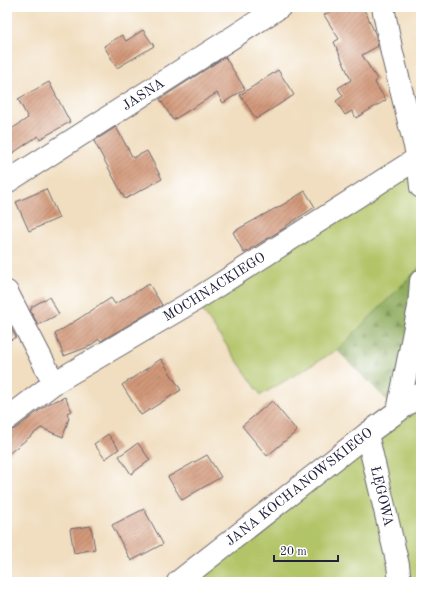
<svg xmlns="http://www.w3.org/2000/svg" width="428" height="589" font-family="'Old Standard TT',serif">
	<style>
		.green { fill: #b2c467; stroke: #6a7351 }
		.forest { fill: url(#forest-firs); stroke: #58664c }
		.building { fill: url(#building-hatch) }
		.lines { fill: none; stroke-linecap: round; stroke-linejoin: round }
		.minor-casing { stroke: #6a646a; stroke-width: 24 }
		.minor { stroke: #fff; stroke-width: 22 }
		.labels { text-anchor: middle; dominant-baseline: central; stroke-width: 3; stroke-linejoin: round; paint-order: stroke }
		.street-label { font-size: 14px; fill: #22223b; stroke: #fff }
	</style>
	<defs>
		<pattern id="forest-firs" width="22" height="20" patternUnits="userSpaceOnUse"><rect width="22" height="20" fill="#8daa5c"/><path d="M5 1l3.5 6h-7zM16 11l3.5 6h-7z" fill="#738a4d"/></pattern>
		<pattern id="building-hatch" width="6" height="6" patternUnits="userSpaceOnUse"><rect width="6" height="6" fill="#d29879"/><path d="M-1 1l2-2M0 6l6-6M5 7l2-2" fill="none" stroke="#aa7c64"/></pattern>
	</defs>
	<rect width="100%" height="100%" fill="#fff"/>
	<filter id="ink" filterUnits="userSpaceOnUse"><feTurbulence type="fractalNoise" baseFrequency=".025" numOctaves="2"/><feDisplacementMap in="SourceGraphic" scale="8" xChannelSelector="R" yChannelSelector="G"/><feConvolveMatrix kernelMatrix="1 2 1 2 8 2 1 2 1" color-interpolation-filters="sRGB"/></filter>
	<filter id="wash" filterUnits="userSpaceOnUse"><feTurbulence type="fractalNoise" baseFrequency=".012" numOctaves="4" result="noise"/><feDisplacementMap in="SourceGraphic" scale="16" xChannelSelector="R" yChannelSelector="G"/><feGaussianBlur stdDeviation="0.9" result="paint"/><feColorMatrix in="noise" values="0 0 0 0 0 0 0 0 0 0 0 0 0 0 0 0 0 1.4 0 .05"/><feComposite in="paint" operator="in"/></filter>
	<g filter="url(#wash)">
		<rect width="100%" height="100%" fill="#f1dec0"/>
		<!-- green -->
		<path class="green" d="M416,151L421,187V266L337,350L261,395L195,300Z
			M421,281V582H178L398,411Z"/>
		<!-- forest -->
		<path class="forest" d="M421,266V281L398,411L337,350Z"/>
		<g id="blocks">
			<!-- building -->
			<path class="building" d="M337,7H362L367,15L376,36L378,46L362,55L377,79L375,83L386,100L356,118L352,111L345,115L336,101L343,96L338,88L351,80L334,42L339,39L324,15Z
				M143,30L154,46L117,68L104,46L122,35L126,41Z
				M225,57L245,89L223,103L217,93L173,120L160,99Z
				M278,70L294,95L256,119L240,95Z
				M49,82L70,122L40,139L38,136L7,157V132L28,118L18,99Z
				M116,127L133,158L147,151L162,179L125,199L94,141Z
				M46,189L59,218L29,231L16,202Z
				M305,191L315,207L286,226V227L244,253L233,232L276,208V209Z
				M149,284L162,305L101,341L99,339L88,347L64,356L55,334L111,298L115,304Z
				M49,297L59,314L38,325L30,310L32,309L31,307Z
				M7,321L16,337L7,342Z
				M161,359L181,390L141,415L122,385Z
				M65,397L72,411L67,413L69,418L63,437L41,428L7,455V431L15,429L48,404Z
				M272,401L297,431L267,456L242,426Z
				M108,434L119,449L105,459L94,444Z
				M138,443L150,460L131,474L119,456Z
				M207,455L221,477L182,500L168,477Z
				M144,509L163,544L131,561L112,525Z
				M91,526L95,549L74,553L70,529Z"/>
		</g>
	</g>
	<g filter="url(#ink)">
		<use href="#blocks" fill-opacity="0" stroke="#6a646a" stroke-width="1"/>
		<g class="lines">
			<!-- minor casing -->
			<g class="minor-casing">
				<g id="minor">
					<path d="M383,7L392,53L418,158L421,187"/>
					<path id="s1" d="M7,182L280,7"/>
					<path d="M7,292L54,383"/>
					<path d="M398,411L419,307L421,281"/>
					<path id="s2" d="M7,419L54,383L195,300L421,156"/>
					<path id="s3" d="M367,434L398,565L400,582"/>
					<path id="s4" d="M178,582L367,434L421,394"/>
				</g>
			</g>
			<!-- minor -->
			<use href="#minor" class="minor"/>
		</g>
	</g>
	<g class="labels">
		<!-- street labels -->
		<g class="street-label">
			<text stroke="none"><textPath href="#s1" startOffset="162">JASNA</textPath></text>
			<text stroke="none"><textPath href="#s2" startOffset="246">MOCHNACKIEGO</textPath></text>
			<text stroke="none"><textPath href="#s4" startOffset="154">JANA KOCHANOWSKIEGO</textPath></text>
			<text stroke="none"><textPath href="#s3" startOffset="64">ŁĘGOWA</textPath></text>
		</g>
	</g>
	<!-- margin -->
	<rect width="428" height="589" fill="none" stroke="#fff" stroke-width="24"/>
	<!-- scale -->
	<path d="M274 555v6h64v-6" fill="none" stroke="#22223b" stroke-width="2"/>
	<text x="280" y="555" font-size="12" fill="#22223b" stroke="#ffffff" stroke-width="3" paint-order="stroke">20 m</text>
</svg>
